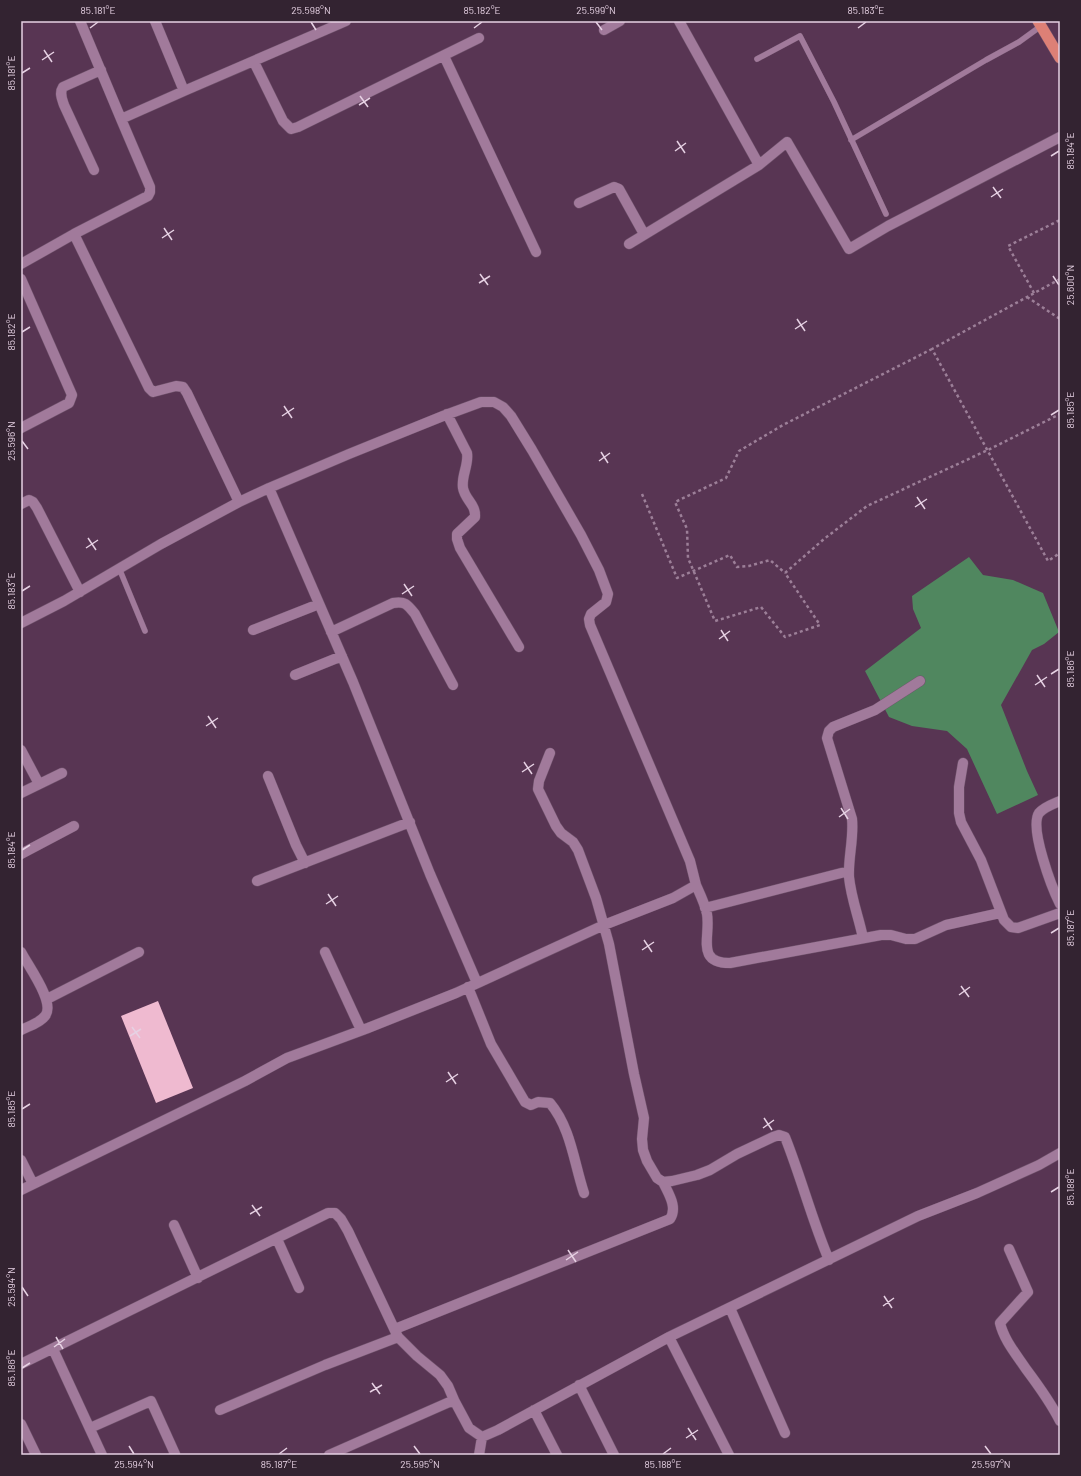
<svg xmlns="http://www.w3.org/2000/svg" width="1081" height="1476" font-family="Barlow,sans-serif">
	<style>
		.water { fill: #50875f }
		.building { fill: #efbad0 }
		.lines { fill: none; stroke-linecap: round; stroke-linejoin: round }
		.service-casing { stroke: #6f526b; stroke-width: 6 }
		.minor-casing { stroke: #6f526b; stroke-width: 11 }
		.trunk-casing { stroke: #6f526b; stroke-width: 12 }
		.path { stroke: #9c7f98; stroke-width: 2.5; stroke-dasharray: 3 3; stroke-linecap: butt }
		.service { stroke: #a17a9b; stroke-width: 5.5 }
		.minor { stroke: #a17a9b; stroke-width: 10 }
		.trunk { stroke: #dd8076; stroke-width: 11 }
		.ticks { fill: none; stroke: #e6d1e3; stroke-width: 1.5 }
		.neatline { fill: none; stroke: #e6d1e3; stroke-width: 1.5 }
		.ticks-label { font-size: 10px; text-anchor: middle; fill: #e6d1e3 }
	</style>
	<rect width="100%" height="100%" fill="#583553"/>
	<!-- water -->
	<path class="water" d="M969,557L983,575L1013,580L1043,593L1059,632L1044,644L1032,650L1001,705L1027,771L1038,795L997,814L967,749L947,731L912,726L889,717L865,671L921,628L913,609L912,596Z"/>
	<!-- building -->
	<path class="building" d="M158,1001L193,1088L156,1103L121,1016Z"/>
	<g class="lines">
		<!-- service casing -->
		<g class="service-casing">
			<path id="service" d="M757,59L800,36L834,102L886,214
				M851,140L986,60L1019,42L1041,26
				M119,568L145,631"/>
		</g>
		<!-- minor casing -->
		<g class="minor-casing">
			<path id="minor" d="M80,21L121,119L184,91
				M155,21L184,91L346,21
				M679,21L759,165
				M604,30L620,21
				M444,56L536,252
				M254,62L283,121L291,129L298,127L479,38
				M94,170L64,105C62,99 59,93 63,87L101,70
				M579,203L614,187L619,189L644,234
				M74,234L149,388L153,392L176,386L183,387L187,393L239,502
				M629,244L759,165L787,142L849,249L888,226L1060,137
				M21,264L74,234L148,196L150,192V187L121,119
				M21,279L72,395L69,403L21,428
				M447,414L467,453C469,465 461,476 463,488C465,500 476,504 475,517L457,534V539L460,548L519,647
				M269,488L353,682L430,874L477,983
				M21,504L29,500L33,502L37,508L80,592
				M21,623L64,601L161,544L239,502L269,488L349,454L443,416L481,402H494L503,407L511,416L532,450L581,535L599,570L608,594L606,602L591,614L589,619L590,625L690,861L696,885
				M253,630L319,604
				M331,632L393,603C405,601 407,604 415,614L453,685
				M295,675L342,656
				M21,750L39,784
				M550,753L539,781L538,789L556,826L561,833L573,842L578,850L596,898L609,944L634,1074L644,1118L642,1139L643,1150L647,1161L657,1178L663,1182L672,1181L697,1175L710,1170L737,1154L773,1137L779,1135L785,1137C801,1177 812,1220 829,1260
				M963,763L959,787V813L961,822L981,860L1004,920L1011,927L1018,928L1060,913
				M268,776L296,845L305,863
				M21,793L62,773
				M1060,801C1053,804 1044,807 1039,813C1029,828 1052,888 1060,904
				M21,854L74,826
				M257,881L410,822
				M705,908L849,871
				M863,938C859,918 851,898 849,877C848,858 854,838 852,819L827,738L829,731L833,727L875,710L920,681
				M21,952C28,966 56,1003 45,1016C40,1023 29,1026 21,1030
				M325,952L361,1030
				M468,987L491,1044L525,1102L531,1105L538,1102L550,1103C571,1128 574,1163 584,1193
				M47,999L139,952
				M21,1160L33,1184
				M21,1190L245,1081L287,1058L368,1028L456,993L604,925L673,898L696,885C700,894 705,904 707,914C711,936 695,963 730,963L881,935H891L906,939H915L946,925L1000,913
				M174,1225L198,1278
				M277,1239L299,1288
				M1009,1249L1028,1292L1000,1323C1004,1340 1016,1354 1026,1369C1038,1385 1051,1403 1060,1421
				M730,1308L785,1433
				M395,1329L670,1219C678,1207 668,1193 663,1182
				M669,1337L729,1455
				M53,1349L102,1455
				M21,1364L328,1213H335L341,1219L348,1231L398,1337L417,1356L440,1375L448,1386L454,1400
				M579,1385L614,1455
				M220,1410L325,1365L398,1337
				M534,1410L557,1455
				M21,1424L36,1455
				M90,1428L151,1401L175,1454
				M329,1455L454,1400L469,1428L482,1437L498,1430L669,1337L918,1216L977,1193L1039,1165L1060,1153
				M479,1455L482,1437"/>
		</g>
		<!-- trunk casing -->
		<g class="trunk-casing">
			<path id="trunk" d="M1038,21L1060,58"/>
		</g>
		<!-- path -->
		<path class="path" d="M1060,279L932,349L1048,561L1060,553
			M1034,293L1008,246L1060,220
			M1027,297L1060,319
			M932,349L783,425L739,451L726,478L675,502L687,529L688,558L715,621L761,607L785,637L820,625L785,573L824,539L867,506L988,450L1060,414
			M642,494L677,578L730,555L737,567L749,566L770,560L785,573"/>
		<!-- service -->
		<use href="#service" class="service"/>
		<!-- minor -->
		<use href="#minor" class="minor"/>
		<!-- trunk -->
		<use href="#trunk" class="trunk"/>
	</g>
	<!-- ticks -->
	<path class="ticks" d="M311,22L316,30M596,22L602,30M90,28L98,22M474,28L482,22M858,28L866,22M44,50L52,62M42,60L54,52M22,73L30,68M360,96L368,107M359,105L370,98M677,141L685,153M675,151L686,143M1051,156L1059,151M993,187L1001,198M991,197L1003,189M164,228L172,240M162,238L174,230M480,274L488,285M1053,276L1059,285M479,283L490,276M797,319L805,331M795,329L807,321M22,332L30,327M284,406L292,418M1051,415L1059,410M282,416L294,408M22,441L28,449M601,452L608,463M599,461L610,453M917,497L925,509M915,507L927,499M88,538L96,550M86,548L98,540M404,584L412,596M22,591L30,586M402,594L414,586M721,630L728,641M719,639L730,631M1051,674L1059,669M1037,675L1045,687M1035,685L1047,677M208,716L216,728M206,726L218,718M524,762L532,774M522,772L534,764M841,808L848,819M839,817L850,809M22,850L30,845M328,894L336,906M326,904L338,896M1051,933L1059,928M644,940L652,952M642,950L654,942M961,986L969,997M959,995L970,987M132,1027L140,1038M130,1036L141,1029M448,1072L456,1084M446,1082L458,1074M22,1109L30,1104M764,1118L772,1130M763,1128L774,1120M1051,1192L1059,1187M252,1205L260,1216M250,1214L262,1207M568,1250L576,1262M566,1260L578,1252M22,1287L28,1296M884,1296L892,1308M883,1306L894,1298M56,1337L63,1349M54,1347L65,1339M22,1368L30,1363M372,1383L380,1394M370,1392L382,1385M688,1428L696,1440M686,1438L698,1430M129,1446L134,1454M414,1446L420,1454M985,1446L991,1454M279,1454L287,1448M663,1454L671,1448"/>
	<!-- border -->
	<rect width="1081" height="1476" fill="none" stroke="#332331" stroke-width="44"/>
	<rect x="22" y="22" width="1037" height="1432" class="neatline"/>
	<g class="ticks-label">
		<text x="98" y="14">85.181°E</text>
		<text x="311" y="14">25.598°N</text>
		<text x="482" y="14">85.182°E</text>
		<text x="596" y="14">25.599°N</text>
		<text x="866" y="14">85.183°E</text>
		<text transform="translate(11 73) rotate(-90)" y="4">85.181°E</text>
		<text transform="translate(1070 151) rotate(-90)" y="4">85.184°E</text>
		<text transform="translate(1070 285) rotate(-90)" y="4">25.600°N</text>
		<text transform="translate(11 332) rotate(-90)" y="4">85.182°E</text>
		<text transform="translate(1070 410) rotate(-90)" y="4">85.185°E</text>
		<text transform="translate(11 441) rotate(-90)" y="4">25.596°N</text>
		<text transform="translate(11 591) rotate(-90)" y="4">85.183°E</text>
		<text transform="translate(1070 669) rotate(-90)" y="4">85.186°E</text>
		<text transform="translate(11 850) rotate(-90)" y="4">85.184°E</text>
		<text transform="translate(1070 928) rotate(-90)" y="4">85.187°E</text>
		<text transform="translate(11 1109) rotate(-90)" y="4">85.185°E</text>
		<text transform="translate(1070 1187) rotate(-90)" y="4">85.188°E</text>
		<text transform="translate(11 1287) rotate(-90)" y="4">25.594°N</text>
		<text transform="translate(11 1368) rotate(-90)" y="4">85.186°E</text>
		<text x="134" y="1468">25.594°N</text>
		<text x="279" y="1468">85.187°E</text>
		<text x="420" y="1468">25.595°N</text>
		<text x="663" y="1468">85.188°E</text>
		<text x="991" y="1468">25.597°N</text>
	</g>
</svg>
